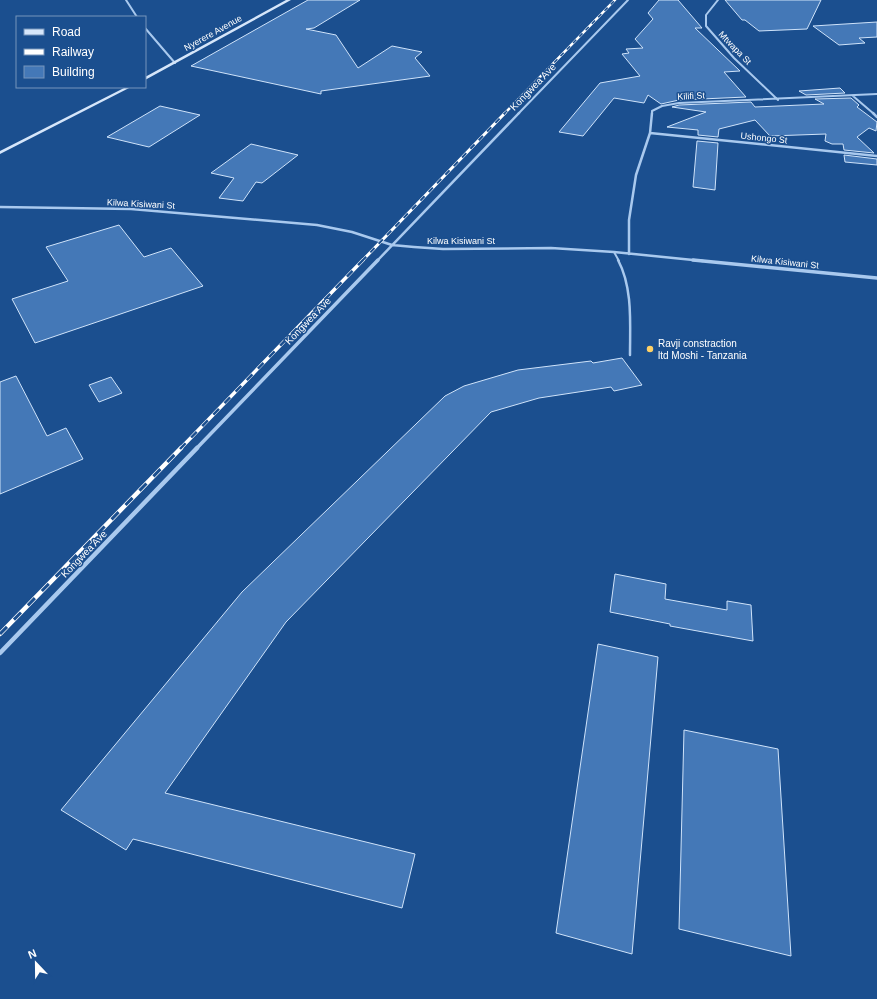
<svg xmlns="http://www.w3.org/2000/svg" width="877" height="999" font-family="Helvetica,sans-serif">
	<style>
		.building { fill: #4478b7; stroke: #cfe3fa }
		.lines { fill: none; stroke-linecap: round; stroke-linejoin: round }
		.lane-far1 { stroke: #a9c9ee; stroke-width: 2 }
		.lane { stroke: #a9c9ee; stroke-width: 2.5 }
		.street-far3 { stroke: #a9c9ee; stroke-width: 2 }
		.street-far2 { stroke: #a9c9ee; stroke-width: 2.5 }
		.street-far1 { stroke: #a9c9ee; stroke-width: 3.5 }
		.street { stroke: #a9c9ee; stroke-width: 4.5 }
		.secondary { fill: #d6e6fa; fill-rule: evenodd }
		.rail-far3-casing { stroke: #fff; stroke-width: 2.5 }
		.rail-far2-casing { stroke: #fff; stroke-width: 3 }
		.rail-far1-casing { stroke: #fff; stroke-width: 3.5 }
		.rail-casing { stroke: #fff; stroke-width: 4.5 }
		.rail-far3 { stroke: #1b4f8f; stroke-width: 1.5; stroke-dasharray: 4.5; stroke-linecap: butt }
		.rail-far2 { stroke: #1b4f8f; stroke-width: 2; stroke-dasharray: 6; stroke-linecap: butt }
		.rail-far1 { stroke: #1b4f8f; stroke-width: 2.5; stroke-dasharray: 8; stroke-linecap: butt }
		.rail { stroke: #1b4f8f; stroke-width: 3; stroke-dasharray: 10; stroke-linecap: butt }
		.poi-dot { fill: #ffd166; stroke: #1b4f8f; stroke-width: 1.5 }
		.labels { text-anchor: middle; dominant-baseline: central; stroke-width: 3; stroke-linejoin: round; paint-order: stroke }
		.far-street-label { font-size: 9px; fill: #fff; stroke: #1b4f8f }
		.street-label { font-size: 10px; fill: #fff; stroke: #1b4f8f }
		.poi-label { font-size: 10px; fill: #fff; stroke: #1b4f8f; text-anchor: start }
	</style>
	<rect width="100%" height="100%" fill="#1b4f8f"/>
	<!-- building -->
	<path class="building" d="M308,0H360L314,28L306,29L336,35L358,68L392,46L422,52L415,58L430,76L321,91V94L191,66Z
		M659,0H678L702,28H695L740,71L724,72L746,97L679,100L661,104L648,95L644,103L614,98L583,136L559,132L600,83L640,76L622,54L629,53L626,49L643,48L635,39L653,19L648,13Z
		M725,0H821L807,29L759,31L745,20H742Z
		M877,22V37L859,38L865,43L839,45L813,26Z
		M840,88L845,93L806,95L799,91Z
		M851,98L859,105L857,107L877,122L876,131L869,128L857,137L874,153L844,150L843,144H832L825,141L826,134L770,136L755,120L719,129L718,137L698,135V130L667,127L706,112L672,107L679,105L751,102L755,107L824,104L815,99Z
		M160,106L200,115L149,147L107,137Z
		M697,141L718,143L715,190L693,187Z
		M251,144L298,155L262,183L256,182L243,201L219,198L234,178L211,173Z
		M844,155L877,159V165L845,162Z
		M119,225L144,257L171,248L203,286L35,343L12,299L68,281L46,247Z
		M622,358L642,385L614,391L611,387L539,398L491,412L286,622L165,793L415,854L402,908L133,839L126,850L61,810L242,592L445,396L464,386L518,370L591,361L593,363Z
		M16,376L47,436L66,428L83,459L0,494V382Z
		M111,377L122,393L99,402L89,385Z
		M615,574L666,584L665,599L727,610V601L751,605L753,641L670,626V624L610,612Z
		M598,644L658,657L632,954L556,933Z
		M684,730L778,749L791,956L679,929Z"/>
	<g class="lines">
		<!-- lane-far1 -->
		<path class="lane-far1" d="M614,252L619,261"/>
		<!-- lane -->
		<path class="lane" d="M618,260C633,288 630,324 630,355"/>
		<!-- street-far3 -->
		<path class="street-far3" d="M126,0L137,17
			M718,0L706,15V26L734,58L778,100
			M145,28L175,63
			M853,96L874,114
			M518,114L628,0
			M652,114V111L662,106L679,103L877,94"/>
		<!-- street-far2 -->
		<path class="street-far2" d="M873,113L877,117
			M650,133L877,156
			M0,207L131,209L317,225L352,232L392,245L414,247L443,249L551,248L614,252L703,261
			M629,254V220L636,175L650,133L652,113
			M377,261L519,113"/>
		<!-- street-far1 -->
		<path class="street-far1" d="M693,260L877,278
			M196,449L378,260"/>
		<!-- street -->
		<path class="street" d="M0,653L197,448"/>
		<!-- secondary -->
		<path class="secondary" d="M286,0H291L145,80V77Z
			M126,87H131L0,154V151Z"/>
		<!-- rail-far3 casing -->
		<g class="rail-far3-casing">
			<path id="rail-far3" d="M504,114L615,0"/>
		</g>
		<!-- rail-far2 casing -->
		<g class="rail-far2-casing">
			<path id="rail-far2" d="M362,261L505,113"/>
		</g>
		<!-- rail-far1 casing -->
		<g class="rail-far1-casing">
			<path id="rail-far1" d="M180,449L363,260"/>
		</g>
		<!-- rail casing -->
		<g class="rail-casing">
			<path id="rail" d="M0,634L181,448"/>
		</g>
		<!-- rail-far3 -->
		<use href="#rail-far3" class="rail-far3"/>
		<!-- rail-far2 -->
		<use href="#rail-far2" class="rail-far2"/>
		<!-- rail-far1 -->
		<use href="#rail-far1" class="rail-far1"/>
		<!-- rail -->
		<use href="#rail" class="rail"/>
	</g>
	<!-- markers -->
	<circle class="poi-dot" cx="650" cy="349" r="4"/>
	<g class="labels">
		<!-- far-street labels -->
		<g class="far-street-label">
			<text transform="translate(213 33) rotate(-29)">Nyerere Avenue</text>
			<text transform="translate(735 48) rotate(46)">Mtwapa St</text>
			<text transform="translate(691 96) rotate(-3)">Kilifi St</text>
			<text transform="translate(764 138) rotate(6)">Ushongo St</text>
			<text transform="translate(141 204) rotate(3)">Kilwa Kisiwani St</text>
			<text x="461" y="241">Kilwa Kisiwani St</text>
			<text transform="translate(785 262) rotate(6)">Kilwa Kisiwani St</text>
		</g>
		<!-- street labels -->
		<g class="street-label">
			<text transform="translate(533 87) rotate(-46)">Kongwea Ave</text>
			<text transform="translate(308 321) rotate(-46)">Kongwea Ave</text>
			<text transform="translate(84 554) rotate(-46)">Kongwea Ave</text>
		</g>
		<!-- poi labels -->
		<g class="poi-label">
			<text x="658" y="343">Ravji constraction<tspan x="658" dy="12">ltd Moshi - Tanzania</tspan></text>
		</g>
	</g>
	<!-- legend -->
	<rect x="16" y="16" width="130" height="72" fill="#1b4f8f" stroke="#7695bc"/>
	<rect x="24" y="29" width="20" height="6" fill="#d6e6fa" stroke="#7695bc"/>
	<text x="52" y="36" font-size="12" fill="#ffffff">Road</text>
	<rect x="24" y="49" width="20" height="6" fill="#ffffff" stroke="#7695bc"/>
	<text x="52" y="56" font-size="12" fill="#ffffff">Railway</text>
	<rect x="24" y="66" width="20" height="12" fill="#4478b7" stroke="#7695bc"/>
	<text x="52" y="76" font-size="12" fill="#ffffff">Building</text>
	<!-- north arrow -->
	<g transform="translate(36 963) rotate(338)" stroke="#1b4f8f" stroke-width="3" paint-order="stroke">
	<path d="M0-3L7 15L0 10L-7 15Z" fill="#ffffff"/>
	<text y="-6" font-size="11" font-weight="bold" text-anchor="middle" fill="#ffffff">N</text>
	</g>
</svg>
